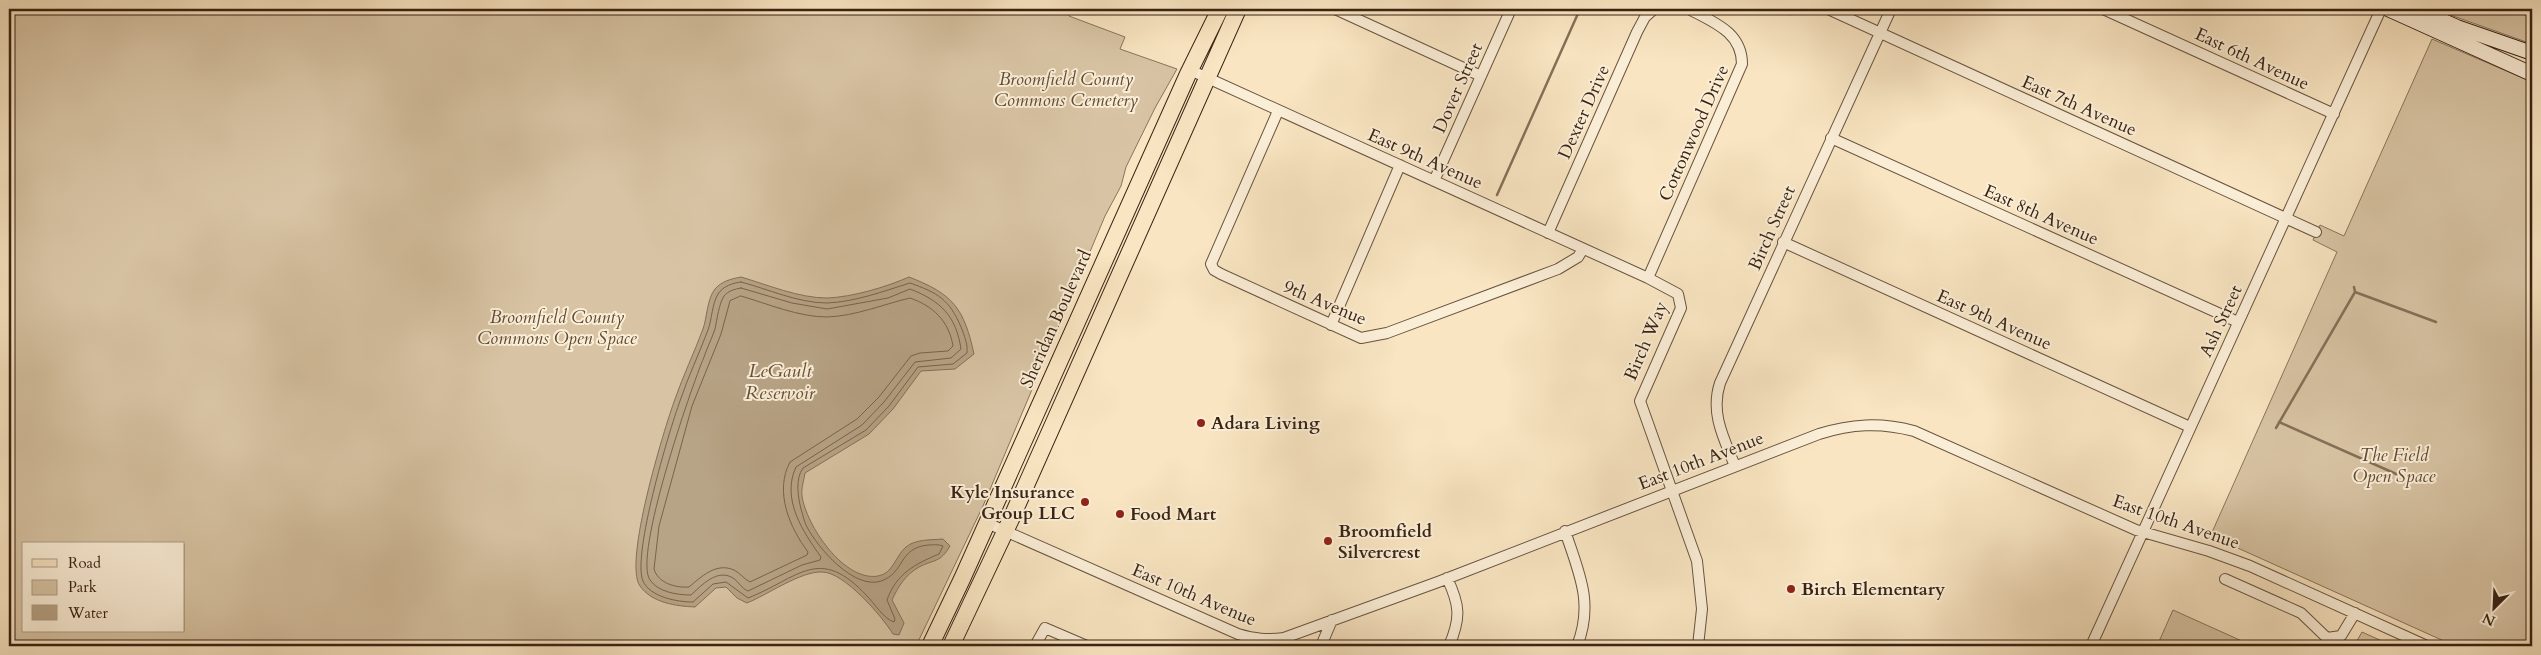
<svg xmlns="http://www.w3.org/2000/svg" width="2541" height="655" font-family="Cardo,serif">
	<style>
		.green { fill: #d8c4a4; stroke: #88745c; fill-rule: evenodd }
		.water { fill: #b7a386; stroke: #847058 }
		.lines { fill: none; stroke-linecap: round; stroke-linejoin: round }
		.shore { stroke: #78634c; stroke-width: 1 }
		.stream { stroke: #847058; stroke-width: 2.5 }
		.street-casing { stroke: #68543f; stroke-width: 12 }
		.secondary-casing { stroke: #382313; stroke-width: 16 }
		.primary-casing { stroke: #382313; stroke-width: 18 }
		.street { stroke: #fbeed7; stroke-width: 10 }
		.secondary { stroke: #fbeed7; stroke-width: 14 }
		.primary { stroke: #f9e5c2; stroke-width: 16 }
		.poi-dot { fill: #8f2418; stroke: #fbeed7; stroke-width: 2 }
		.labels { text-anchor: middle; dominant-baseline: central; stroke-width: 4; stroke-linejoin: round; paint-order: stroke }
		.street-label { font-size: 18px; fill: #382313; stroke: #fbeed7 }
		.park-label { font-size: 18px; font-style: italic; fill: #604b37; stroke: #fbeed7 }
		.poi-label { font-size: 18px; font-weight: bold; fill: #382313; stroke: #fbeed7; text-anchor: start }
		.water-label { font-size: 19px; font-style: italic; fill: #64503b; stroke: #fbeed7 }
	</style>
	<rect width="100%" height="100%" fill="#f9e5c2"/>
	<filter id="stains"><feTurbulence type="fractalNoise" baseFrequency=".004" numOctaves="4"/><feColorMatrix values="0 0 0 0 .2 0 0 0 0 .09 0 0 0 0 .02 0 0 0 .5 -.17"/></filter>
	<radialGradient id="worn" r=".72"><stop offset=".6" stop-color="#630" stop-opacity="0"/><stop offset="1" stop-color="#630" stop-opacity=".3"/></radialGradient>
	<!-- green -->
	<path class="green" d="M9,9H1065L1069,16L1125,37L1120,49L1177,69L1155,108L1126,167L1121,186L1105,216L983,506L916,646H9ZM24,544H184V631H24Z
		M2443,9H2532V44L2442,12Z
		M2432,39L2532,82V646H2455L2231,545L2209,539L2337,252L2313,240L2320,225L2344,236Z
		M2173,610L2253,646H2157Z
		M2362,632L2393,646H2354Z"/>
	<!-- water -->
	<path class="water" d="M741,277C768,285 799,298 827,298C853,297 886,287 909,277C953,294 964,308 974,354L955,369L921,371L893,409L869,434L805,473C804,480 801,489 802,496C806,525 844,582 878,576C893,574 896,555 906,547C915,539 932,540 943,539L950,546C940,563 935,559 919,567C905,575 898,587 892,600L904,623L899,635L893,634C881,615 844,572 822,572C801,571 767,595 747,603L737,598L726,587L716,588L695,607C676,606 652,603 640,586C623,563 664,429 675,399C683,376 694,353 703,329C707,318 707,299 715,289C722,281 731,279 741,277Z"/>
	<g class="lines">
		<!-- shore -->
		<path class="shore" d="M741,282C768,289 798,303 827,303C855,302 884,291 910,283C938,293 949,299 961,327C964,335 968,344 967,353L953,364L918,367L889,406L866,430L803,468C795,479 798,497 801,509C803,515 804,522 807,527C818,548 854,590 881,581C905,573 898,548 928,545C933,545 938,544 943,546L939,554C915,564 896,574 887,600L895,619L894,622C884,619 874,603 867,596C819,544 799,578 748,598L726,582L713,584L693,602C677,602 650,597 643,581C632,555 669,431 680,401C688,377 699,354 708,330C712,319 712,304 718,294C723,286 733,283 741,282Z
			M741,288L792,303L827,309L888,298L910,289C941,301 956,316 961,349L951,358L915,362L884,402L862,425L796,467C781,499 803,532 821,557L820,560L802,565L748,591C741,588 739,582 733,578C717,568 701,586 691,595C677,595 658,592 650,580C633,556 691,388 704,357C707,348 712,338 715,329C717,319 719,304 724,296C728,291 735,289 741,288Z
			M741,296C768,304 799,317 827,317C856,316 884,304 910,298C933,306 949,321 953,346L948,351L920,353L911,356L879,397L857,419L790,462C774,492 790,528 808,552L807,555L750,582C744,579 740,573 734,570C716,562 701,577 689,587C675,588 658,583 654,569L659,526L692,406L721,334L730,301Z"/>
		<!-- stream -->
		<path class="stream" d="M1791,14L1798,9
			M1497,195L1580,9
			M2354,287L2355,292
			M2279,422L2412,481
			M2276,428L2355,292L2436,322"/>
		<!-- street casing -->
		<g class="street-casing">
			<path id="street" d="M1335,9L1481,76
				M1828,9L2316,232
				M2103,9L2334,114
				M1190,70L1648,278L1678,294L1681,308L1640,401L1697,561L1702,609L1698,646
				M1278,111L1211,264L1214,270L1221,274L1361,338L1387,333L1558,269L1578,257L1583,249
				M1831,138L2238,322
				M1434,181L1511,9
				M1548,233L1637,32L1645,17L1654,9
				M1783,242L2190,427
				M1648,278L1742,64C1742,32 1713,22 1689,9
				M1331,325L1400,165
				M1735,466C1724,439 1710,413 1720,383L1891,9
				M987,523L1238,634C1255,639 1267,640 1284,638L1438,582L1819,434C1851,424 1880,422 1914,431L2136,530L2209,551L2250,566L2427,646
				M1565,531C1579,573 1594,603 1577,646
				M1447,578C1460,605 1461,618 1449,646
				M2225,579L2301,613L2327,638L2341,636L2355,613
				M1035,646L1045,628L1087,646
				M1321,646L1332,620
				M2091,646L2381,9"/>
		</g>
		<!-- secondary casing -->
		<g class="secondary-casing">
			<path id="secondary" d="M2388,9L2532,74
				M2416,9L2457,27L2532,53"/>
		</g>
		<!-- primary casing -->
		<g class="primary-casing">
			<path id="primary" d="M930,646L962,579L1188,74L1220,9
				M951,646L1011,519L1238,9"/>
		</g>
		<!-- street -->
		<use href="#street" class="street"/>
		<!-- secondary -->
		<use href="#secondary" class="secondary"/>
		<!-- primary -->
		<use href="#primary" class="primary"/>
	</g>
	<!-- markers -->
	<g class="poi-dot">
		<circle cx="1201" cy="423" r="5"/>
		<circle cx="1085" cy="502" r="5"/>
		<circle cx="1120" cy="514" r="5"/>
		<circle cx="1328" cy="541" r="5"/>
		<circle cx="1791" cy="589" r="5"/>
	</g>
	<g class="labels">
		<!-- street labels -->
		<g class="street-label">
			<text transform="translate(2252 59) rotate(25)">East 6th Avenue</text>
			<text transform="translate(1458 88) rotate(-66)">Dover Street</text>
			<text transform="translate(2079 106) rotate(24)">East 7th Avenue</text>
			<text transform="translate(1584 112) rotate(-66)">Dexter Drive</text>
			<text transform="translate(1694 133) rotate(-66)">Cottonwood Drive</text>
			<text transform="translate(1425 159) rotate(24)">East 9th Avenue</text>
			<text transform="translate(2041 215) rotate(24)">East 8th Avenue</text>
			<text transform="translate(1772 228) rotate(-66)">Birch Street</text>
			<text transform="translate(1325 303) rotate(23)">9th Avenue</text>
			<text transform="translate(1056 319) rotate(-66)">Sheridan Boulevard</text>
			<text transform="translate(1994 320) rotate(24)">East 9th Avenue</text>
			<text transform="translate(2221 321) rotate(-65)">Ash Street</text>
			<text transform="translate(1646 341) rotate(-67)">Birch Way</text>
			<text transform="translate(1701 461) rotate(-21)">East 10th Avenue</text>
			<text transform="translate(2176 522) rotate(19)">East 10th Avenue</text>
			<text transform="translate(1194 595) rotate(23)">East 10th Avenue</text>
		</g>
		<!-- park labels -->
		<g class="park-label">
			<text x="1066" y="79">Broomfield County<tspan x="1066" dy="21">Commons Cemetery</tspan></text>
			<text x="557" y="317">Broomfield County<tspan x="557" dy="21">Commons Open Space</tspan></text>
			<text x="2394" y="455">The Field<tspan x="2394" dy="21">Open Space</tspan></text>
		</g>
		<!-- poi labels -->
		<g class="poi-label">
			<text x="1211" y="423">Adara Living</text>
			<text x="1075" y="492" text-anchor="end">Kyle Insurance<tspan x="1075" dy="21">Group LLC</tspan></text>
			<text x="1130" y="514">Food Mart</text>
			<text x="1338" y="531">Broomfield<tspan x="1338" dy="21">Silvercrest</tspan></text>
			<text x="1801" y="589">Birch Elementary</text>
		</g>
		<!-- water labels -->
		<g class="water-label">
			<text x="780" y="371">LeGault<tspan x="780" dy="22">Reservoir</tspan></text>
		</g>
	</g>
	<!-- margin -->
	<rect width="2541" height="655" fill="none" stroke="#f9e5c2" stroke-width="30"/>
	<rect x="10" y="10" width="2521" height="635" fill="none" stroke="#382313" stroke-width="2.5"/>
	<rect x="15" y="15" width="2511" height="625" fill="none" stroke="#382313"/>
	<!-- legend -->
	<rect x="22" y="542" width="162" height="90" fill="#fbeed7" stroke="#ad9d89"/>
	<rect x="32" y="559" width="25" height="8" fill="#f9e5c2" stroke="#ad9d89"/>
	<text x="68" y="568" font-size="15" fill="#382313">Road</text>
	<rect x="32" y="580" width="25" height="15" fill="#d8c4a4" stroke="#ad9d89"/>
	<text x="68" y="592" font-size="15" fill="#382313">Park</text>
	<rect x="32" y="605" width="25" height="15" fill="#b7a386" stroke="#ad9d89"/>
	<text x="68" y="618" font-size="15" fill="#382313">Water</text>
	<!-- north arrow -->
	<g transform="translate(2494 608) rotate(204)" stroke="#fbeed7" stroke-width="4" paint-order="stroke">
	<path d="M0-4L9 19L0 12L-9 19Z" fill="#382313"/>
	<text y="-8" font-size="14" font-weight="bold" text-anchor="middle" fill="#382313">N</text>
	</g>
	<rect width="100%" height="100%" filter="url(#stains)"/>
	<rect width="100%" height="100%" fill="url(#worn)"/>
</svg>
